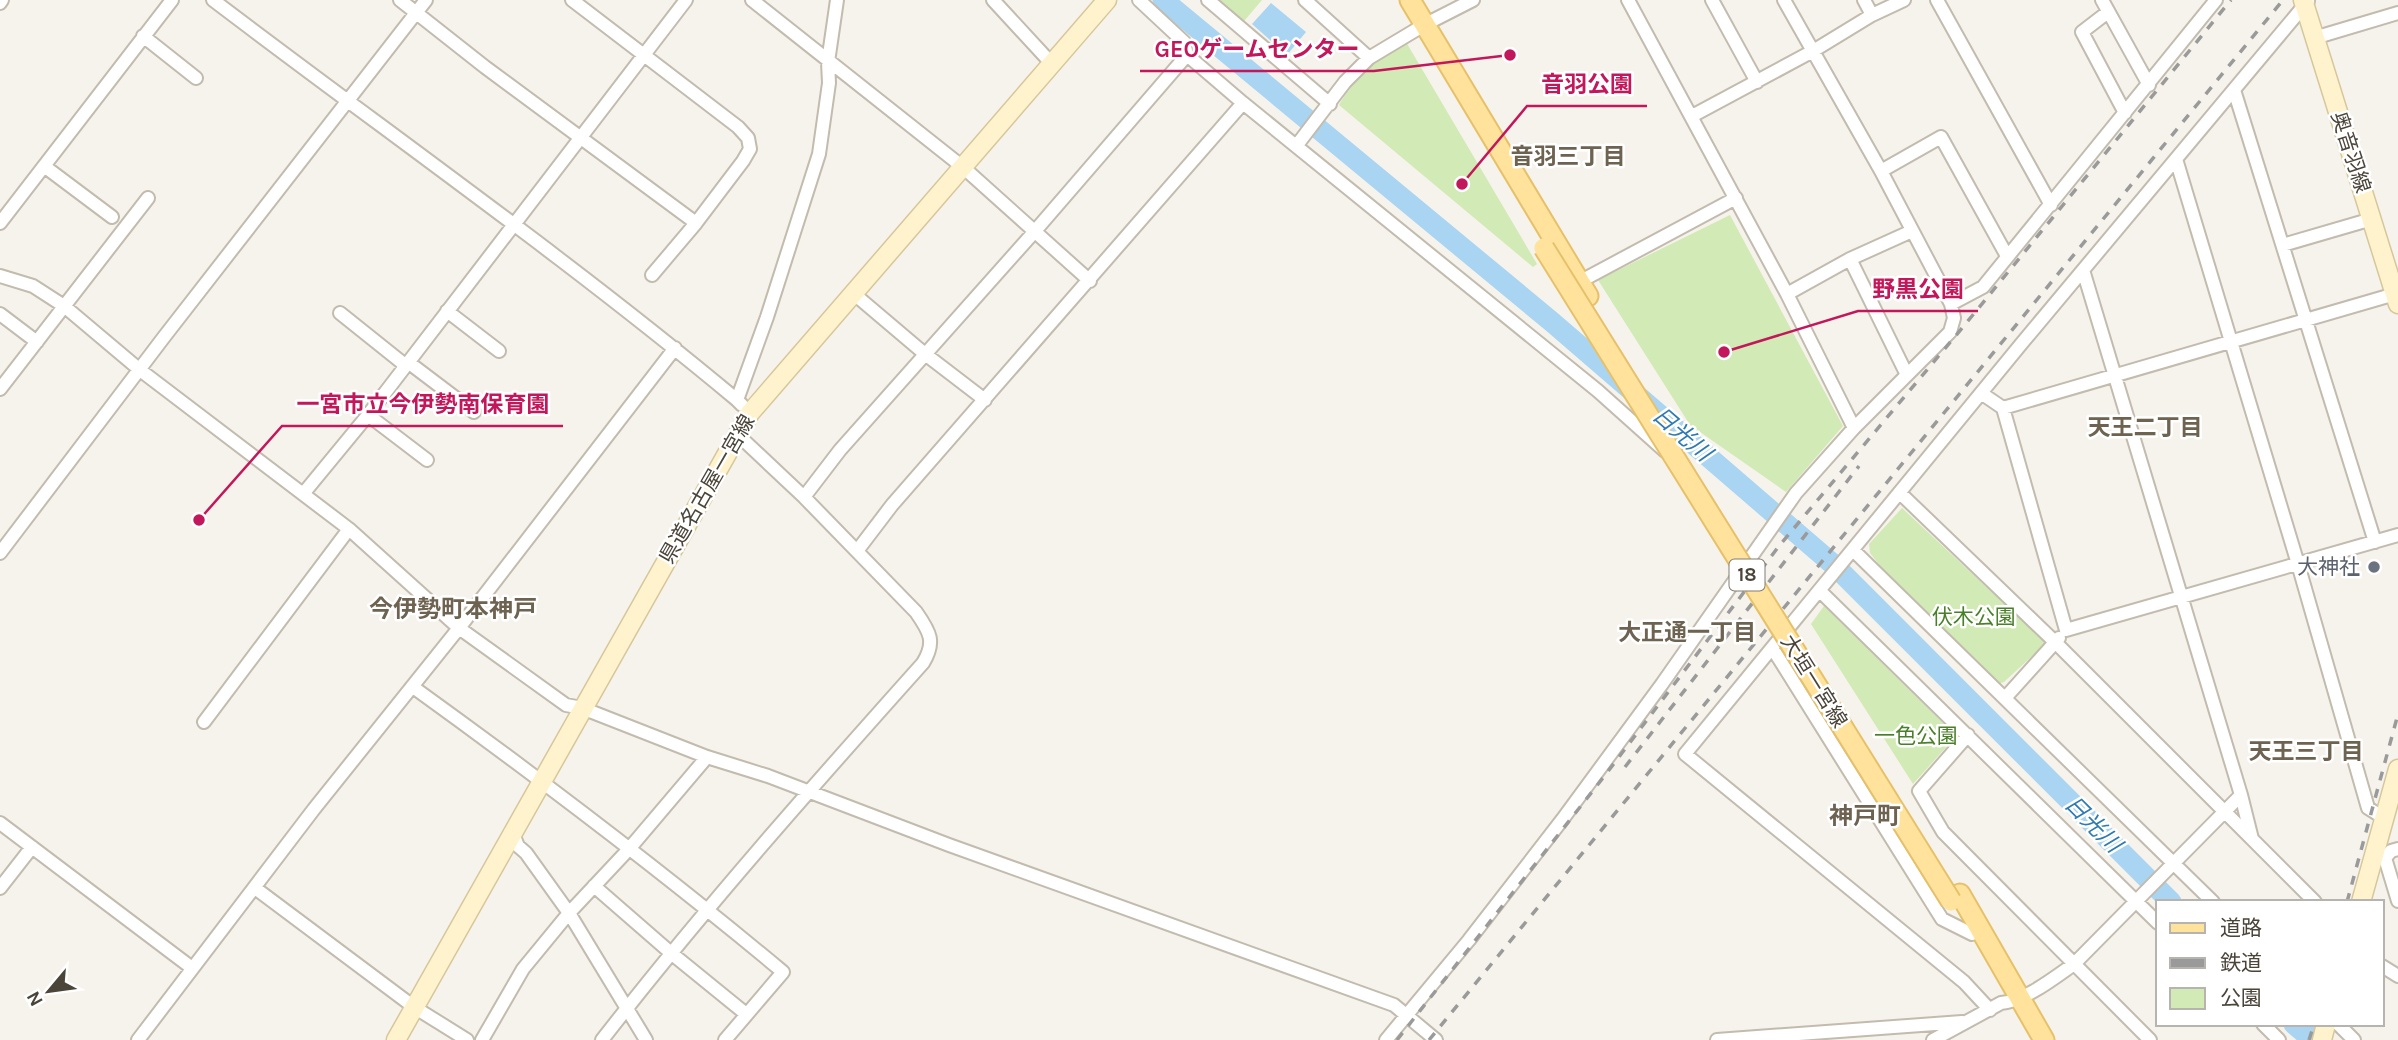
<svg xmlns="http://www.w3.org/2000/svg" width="2398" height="1040" font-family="Karla,'Noto Sans JP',sans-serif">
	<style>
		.green { fill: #d2eab5 }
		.water { fill: #a9d4f2 }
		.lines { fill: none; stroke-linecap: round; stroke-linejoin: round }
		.river { stroke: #a9d4f2; stroke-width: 21 }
		.street-casing { stroke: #c2bbae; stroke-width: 16 }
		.secondary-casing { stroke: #d6c79b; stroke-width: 21 }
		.primary-casing { stroke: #e6c16a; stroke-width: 23 }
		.street { stroke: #fff; stroke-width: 12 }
		.secondary { stroke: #fff3cd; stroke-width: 18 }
		.primary { stroke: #ffe39c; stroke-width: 19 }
		.rail { stroke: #9a9a9a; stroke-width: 3.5; stroke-dasharray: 9 9; stroke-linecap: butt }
		.primary-bridge-casing { stroke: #e6c16a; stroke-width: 23; stroke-linecap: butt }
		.primary-bridge { stroke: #ffe39c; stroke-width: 19 }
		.worship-dot { fill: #6b7280; stroke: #fff; stroke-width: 2.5 }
		.labels { text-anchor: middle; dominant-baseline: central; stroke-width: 5; stroke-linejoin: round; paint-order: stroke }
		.shield { fill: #fff; stroke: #817c74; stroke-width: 2 }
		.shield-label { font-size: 19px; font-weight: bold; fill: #4b4439 }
		.street-label { font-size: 21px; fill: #4b4439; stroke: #fff }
		.worship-label { font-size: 21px; fill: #5b616d; stroke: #fff; text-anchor: end }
		.park-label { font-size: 21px; fill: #4a7f2a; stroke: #fff }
		.neighbourhood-label { font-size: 23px; font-weight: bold; fill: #6e6250; stroke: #fff }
		.water-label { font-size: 23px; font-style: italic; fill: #2e7ab2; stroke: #fff }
		.quarter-label { font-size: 24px; font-weight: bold; fill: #6e6250; stroke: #fff }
		.leader { fill: none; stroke: #c2185b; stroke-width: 2.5 }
		.callout-dot { fill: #c2185b; stroke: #fff; stroke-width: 2.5 }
		.callout-label { font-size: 23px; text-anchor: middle; font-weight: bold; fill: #c2185b; stroke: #fff; stroke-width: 5; stroke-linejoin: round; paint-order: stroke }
	</style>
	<rect width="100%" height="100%" fill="#f6f3ec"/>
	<!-- green -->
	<path class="green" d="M1207,0H1262L1239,27Z
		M1406,42L1537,264L1533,267L1339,105C1357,74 1376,60 1406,42Z
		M1730,215L1843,426L1786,492L1690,425L1598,280Z
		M1902,508L2046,643L2004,682L1998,684L1888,576L1870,553L1869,544Z
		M1824,606L1956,736L1913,784L1811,624Z"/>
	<!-- water -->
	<path class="water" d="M1271,3L1306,32L1287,55L1252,24Z"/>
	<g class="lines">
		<!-- river -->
		<path class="river" d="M1163,0L1552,322L1835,566L2171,902
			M2294,1024L2313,1040"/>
		<!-- street casing -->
		<g class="street-casing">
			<path id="street" d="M213,0C388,133 568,259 737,400
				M400,0L485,67L696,223
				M572,0L738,127L748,138L750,149L743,161L696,223L652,275
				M752,0L964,168L1090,281
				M993,0L1052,64
				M1139,0L1184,42L1187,55L1243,103L1598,391L1665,451
				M1208,0L1330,104
				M1305,0L1369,58
				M1628,0L1787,294L1854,428
				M1712,0L1757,82
				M1784,0L1881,171L1951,304
				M1864,0L1872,15
				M1937,0L2051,205
				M2102,0L2149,85
				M0,3L2,0
				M2108,12L2082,32L2125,113
				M143,36L196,78
				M2314,38L2398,13
				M2234,90L2375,542
				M1692,116L1813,51L1872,15L1904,0
				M1297,145L1345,82L1369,58L1424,25L1473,0
				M2176,159L2298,564L2368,808L2384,818
				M44,166L112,217
				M1881,171L1941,137L2007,256
				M0,223L172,0
				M2283,245L2372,219
				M1850,259L1907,375
				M2083,270L2241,795L2252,839
				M0,276L33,286L64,306L140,370L349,529L459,628L566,705L582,708L707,757L768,776L949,845L1394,1005L1436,1040
				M1579,282L1736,198
				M853,293L925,354L985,400
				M1787,294L1850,259L1912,231
				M447,311L499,351
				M340,313L405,365
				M0,314L37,342
				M408,362L474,412
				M0,389L148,198
				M1981,393L2003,408L2066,630L2398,535
				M742,405L737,400L767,317L819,154L829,83L828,62L837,0
				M2003,408L2395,294
				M368,415L427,460
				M1900,493L2055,642L2315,902
				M303,494L368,415L686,0
				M804,497L840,450L1035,231L1187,55
				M857,551L892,505L1243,103
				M1854,551L2213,902
				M0,553L164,337L426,0
				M1820,591L2158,923
				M1773,649L1942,919L1972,934
				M413,687C539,778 663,872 783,972L725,1040
				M2005,698L2059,638
				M204,722L349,529
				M1968,735L1919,791L1943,832L2150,1040
				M0,823L192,968
				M513,834L518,846L526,853L569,913L646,1040
				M2375,853L2385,858L2398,901
				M2385,858L2391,851L2398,849
				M594,886L671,953L746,1014
				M0,888L32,847
				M255,888L414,1007L467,1040
				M2382,966L2398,976
				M1990,1010L1964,982L1685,754L2022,343L2308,1
				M2263,1024L2279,1040
				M2338,1024L2354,1040
				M138,1040L314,809L459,628L675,348
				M482,1040L523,969L569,913L629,849L707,757
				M602,1040C703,910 813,786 923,663C936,642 930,632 916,612L804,497L737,434
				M1386,1040L1469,940L1562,820L1662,684L1796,493L1854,428L1950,332L1954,318L1951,304L1983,287L2216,0
				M1717,1040L1962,1022
				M1933,1040L2001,1003C2025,1001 2054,978 2074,964L2241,795"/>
		</g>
		<!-- secondary casing -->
		<g class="secondary-casing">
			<path id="secondary" d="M2303,0L2398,304
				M2361,902L2398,769
				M396,1040L750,413L1107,0
				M2322,1040L2326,1024"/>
		</g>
		<!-- primary casing -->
		<g class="primary-casing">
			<path id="primary" d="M1410,0L1588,296
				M1960,894L2044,1040"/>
		</g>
		<!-- street -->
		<use href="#street" class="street"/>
		<!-- secondary -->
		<use href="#secondary" class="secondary"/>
		<!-- primary -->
		<use href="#primary" class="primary"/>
		<!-- rail -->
		<path class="rail" d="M1625,767L1859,466
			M2347,902L2398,714
			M1397,1040L1606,774L1779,546L1963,327L2231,0
			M1429,1040L2283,0
			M2309,1040L2314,1024"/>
		<!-- primary-bridge casing -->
		<g class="primary-bridge-casing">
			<path id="primary-bridge" d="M1544,248L1951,901"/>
		</g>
		<!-- primary-bridge -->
		<use href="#primary-bridge" class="primary-bridge"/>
	</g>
	<!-- markers -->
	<circle class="worship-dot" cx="2374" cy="567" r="7"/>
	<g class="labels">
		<!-- shield labels -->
		<rect class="shield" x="1729.5" y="559.5" width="35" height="31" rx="5"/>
		<g class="shield-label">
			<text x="1747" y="575">18</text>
		</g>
		<!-- street labels -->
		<g class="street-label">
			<text transform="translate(2351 152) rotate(72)">奥音羽線</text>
			<text transform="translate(707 489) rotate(-60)">県道名古屋一宮線</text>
			<text transform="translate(1814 681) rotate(58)">大垣一宮線</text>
		</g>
		<!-- worship labels -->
		<g class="worship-label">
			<text x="2360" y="567">大神社</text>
		</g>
		<!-- park labels -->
		<g class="park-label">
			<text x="1974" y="617">伏木公園</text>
			<text x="1916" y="736">一色公園</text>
		</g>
		<!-- neighbourhood labels -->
		<g class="neighbourhood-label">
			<text x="1568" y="156">音羽三丁目</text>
			<text x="2145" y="427">天王二丁目</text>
			<text x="1687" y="632">大正通一丁目</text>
			<text x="2306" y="751">天王三丁目</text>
		</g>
		<!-- water labels -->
		<g class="water-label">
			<text transform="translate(1682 434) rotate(41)">日光川</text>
			<text transform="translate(2093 824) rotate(45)">日光川</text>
		</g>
		<!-- quarter labels -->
		<g class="quarter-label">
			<text x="453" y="609">今伊勢町本神戸</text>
			<text x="1865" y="816">神戸町</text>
		</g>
	</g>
	<!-- callouts -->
	<path class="leader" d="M1510 55L1374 71H1140M1462 184L1527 106H1647M1724 352L1858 311H1978M199 520L282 426H563"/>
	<g class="callout-dot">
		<circle cx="1510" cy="55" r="7"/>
		<circle cx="1462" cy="184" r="7"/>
		<circle cx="1724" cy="352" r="7"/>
		<circle cx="199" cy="520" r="7"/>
	</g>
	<g class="callout-label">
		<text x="1257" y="57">GEOゲームセンター</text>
		<text x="1587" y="92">音羽公園</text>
		<text x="1918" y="297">野黒公園</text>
		<text x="423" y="412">一宮市立今伊勢南保育園</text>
	</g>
	<!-- legend -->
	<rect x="2156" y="900" width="228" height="126" fill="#ffffff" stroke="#b7b4b0" stroke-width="2"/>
	<rect x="2170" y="923" width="35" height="10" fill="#ffe39c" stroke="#b7b4b0" stroke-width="2"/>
	<text x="2220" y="935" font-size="21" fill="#4b4439">道路</text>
	<rect x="2170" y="958" width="35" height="10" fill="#9a9a9a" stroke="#b7b4b0" stroke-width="2"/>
	<text x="2220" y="970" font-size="21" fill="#4b4439">鉄道</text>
	<rect x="2170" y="988" width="35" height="21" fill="#d2eab5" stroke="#b7b4b0" stroke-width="2"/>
	<text x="2220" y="1005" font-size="21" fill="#4b4439">公園</text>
	<!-- north arrow -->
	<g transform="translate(49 991) rotate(241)" stroke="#ffffff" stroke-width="5" paint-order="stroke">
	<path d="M0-5L12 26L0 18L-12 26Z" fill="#4b4439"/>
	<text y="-10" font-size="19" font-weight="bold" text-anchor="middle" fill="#4b4439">N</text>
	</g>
</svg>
